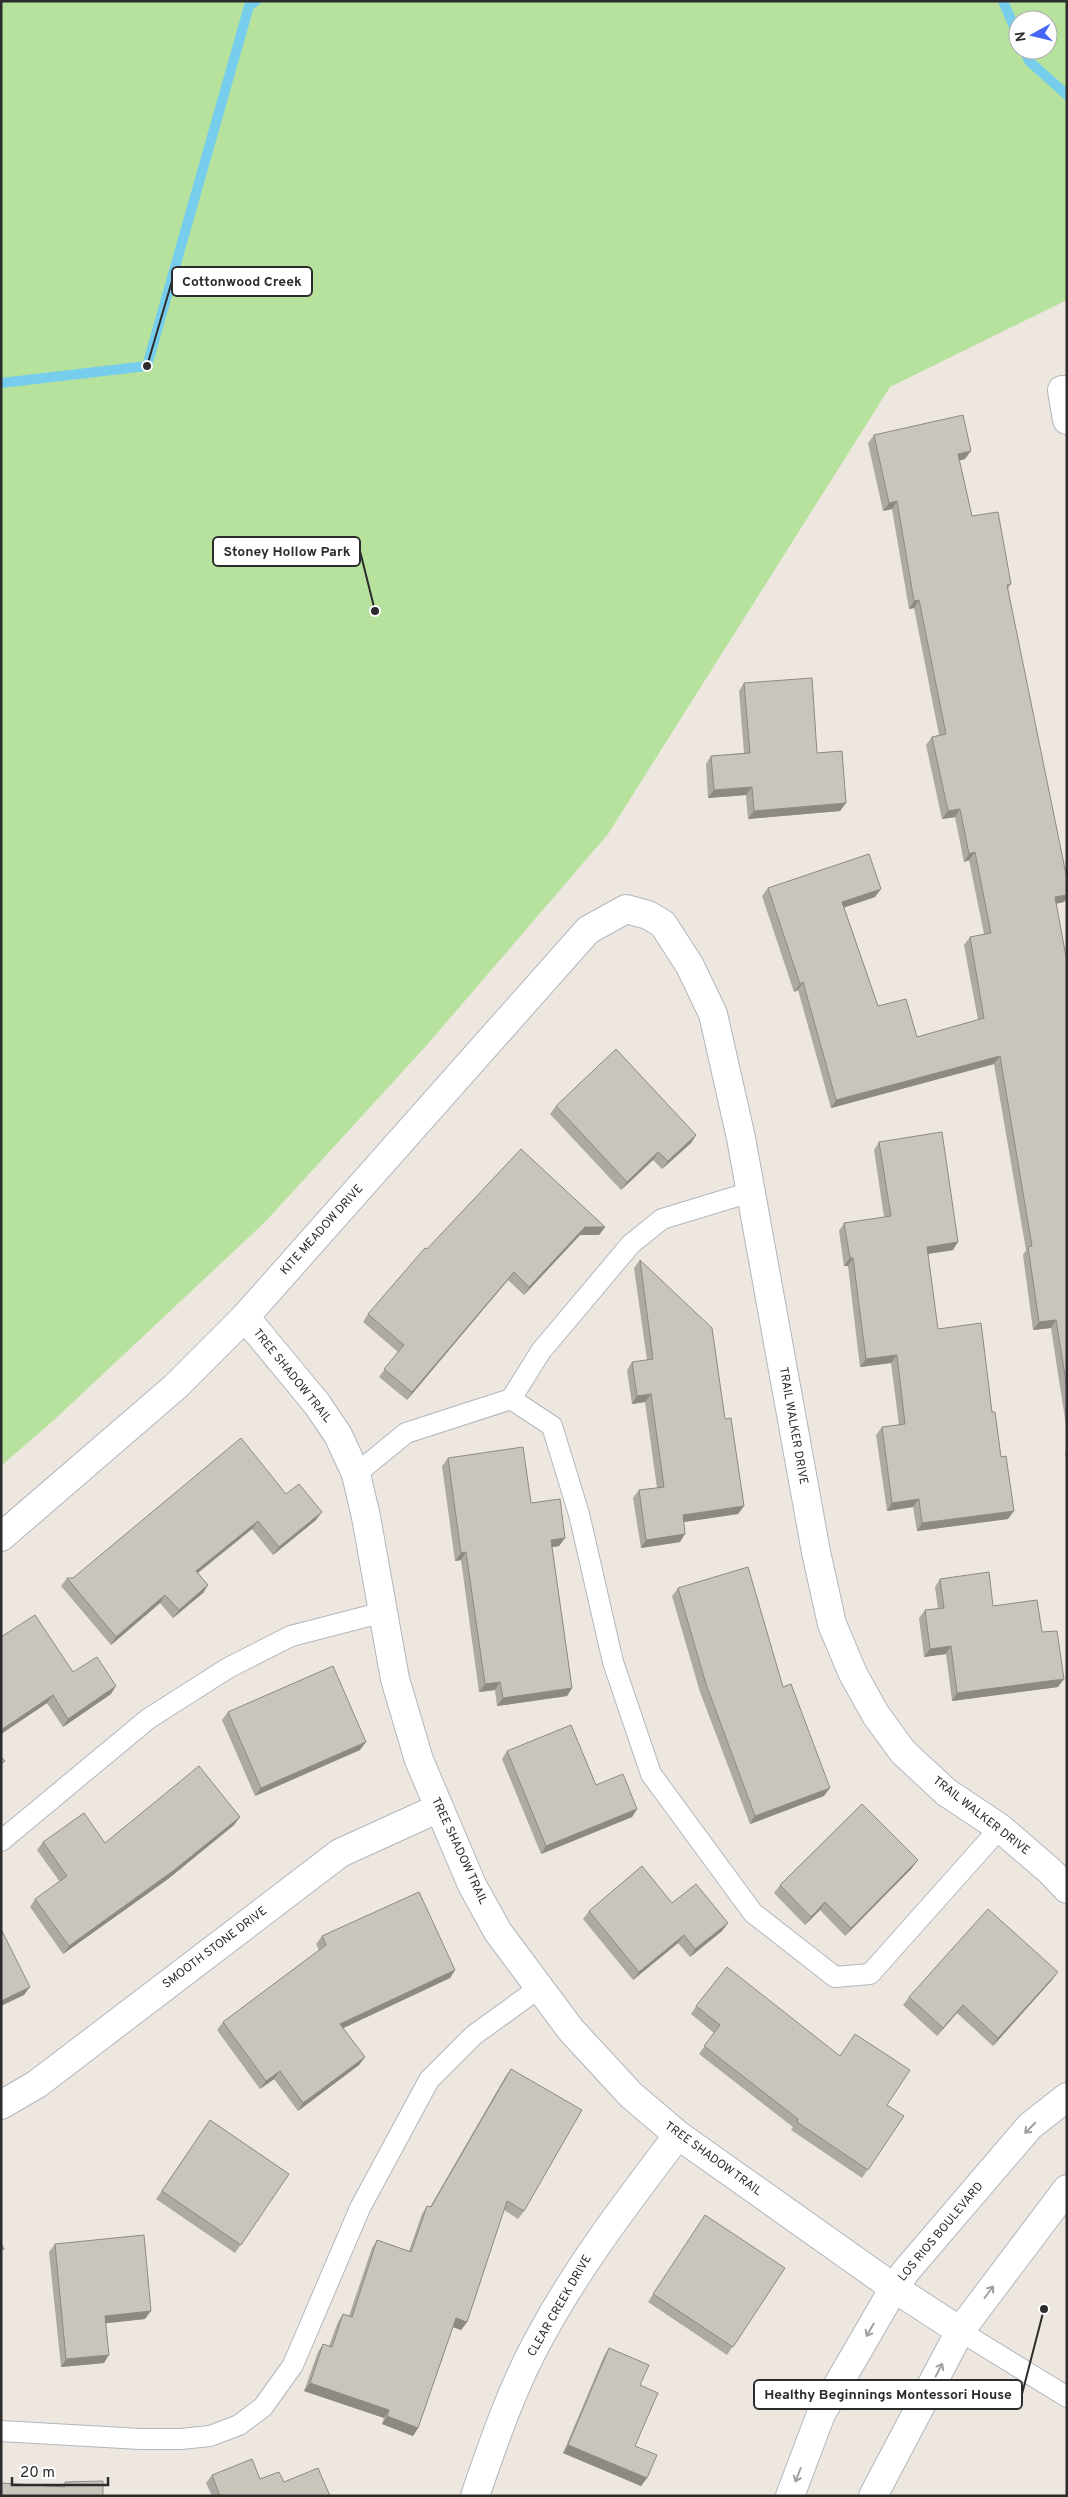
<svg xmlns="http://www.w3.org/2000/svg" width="1068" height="2497" font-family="Overpass,sans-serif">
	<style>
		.green { fill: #b6e29d; fill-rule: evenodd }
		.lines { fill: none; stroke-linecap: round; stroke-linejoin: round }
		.stream { stroke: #76ceec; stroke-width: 10 }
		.service-casing { stroke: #b2b6bf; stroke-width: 22 }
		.minor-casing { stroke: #b2b6bf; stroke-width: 30 }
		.secondary-casing { stroke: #b2b6bf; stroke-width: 30 }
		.service { stroke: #fff; stroke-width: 20 }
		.minor { stroke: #fff; stroke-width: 28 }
		.secondary { stroke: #fff; stroke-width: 28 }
		.wall { fill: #ada9a3 }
		.shaded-wall { fill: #8d8a84 }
		.building { fill: #c9c5bd; stroke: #8d8a84 }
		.oneway { stroke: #a0a0a0 }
		.labels { text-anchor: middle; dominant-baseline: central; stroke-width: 4; stroke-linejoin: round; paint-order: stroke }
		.street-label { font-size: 12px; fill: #2c2c2c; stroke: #fff }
		.leader { fill: none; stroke: #2c2c2c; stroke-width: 2 }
		.callout-dot { fill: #2c2c2c; stroke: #fff; stroke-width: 2 }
		.callout { fill: #fff; stroke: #2c2c2c; stroke-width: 2 }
		.callout-label { font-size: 14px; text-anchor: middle; font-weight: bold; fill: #2c2c2c }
	</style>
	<rect width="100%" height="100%" fill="#ede7df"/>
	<!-- green -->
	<path class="green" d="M1,1H1067V300L890,387L608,834L426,1046L265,1222L54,1420L1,1466ZM1018,20H1048V50H1018Z"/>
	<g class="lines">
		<!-- stream -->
		<path class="stream" d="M1003,1L1018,36
			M1024,50L1029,61L1067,95
			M1,383L147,366L249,6L256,1"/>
		<!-- service casing -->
		<g class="service-casing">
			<path id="service" d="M511,1399L541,1351L631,1244L662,1219L751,1192
				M356,1474L406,1433L511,1399L552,1426L579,1514L613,1662L651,1774L753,1913L835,1977L870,1974L1000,1828
				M1,1841L148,1719L228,1668L291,1636L384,1612
				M960,2331L1067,2397
				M1,2431L140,2439H181L210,2436L239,2425L263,2407L293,2365L360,2208L429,2080L474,2035L539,1988"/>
		</g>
		<!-- minor casing -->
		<g class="minor-casing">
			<path id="minor" d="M1062,390L1067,420
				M245,1317L317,1404L338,1435L356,1474L366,1517L395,1679L419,1760L472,1885L498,1932L571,2030L631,2095L678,2135L894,2288L960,2331
				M1,1537L175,1387L245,1317L588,930L626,909L648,915L663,924L690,966L713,1014L741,1138L816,1552L832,1624L853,1674L876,1715L903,1752L946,1792L1000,1828L1050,1871L1067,1889
				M1,2105L37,2084L340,1853L439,1808
				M475,2496C494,2441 513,2385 541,2335C580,2263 629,2200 678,2135"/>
		</g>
		<!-- secondary casing -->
		<g class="secondary-casing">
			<path id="secondary" d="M790,2496L821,2414L894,2288L906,2271L1030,2126L1067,2097
				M873,2496L960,2331L1067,2189"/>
		</g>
		<!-- service -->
		<use href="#service" class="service"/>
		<!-- minor -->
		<use href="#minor" class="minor"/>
		<!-- secondary -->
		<use href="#secondary" class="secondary"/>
	</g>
	<!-- wall -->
	<path class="wall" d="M874,435L965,459L959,461L972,516L1011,584L1008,589L1064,902L1056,904L1067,962V1432L1051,1328L1033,1330L1023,1255L1026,1250L994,1064L831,1108L798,990L794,992L762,896L768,888L875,897L844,907L878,1006L917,1037L978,1020L964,945L970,937L984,934L969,860L964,862L955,817L942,819L926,745L932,737L939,735L914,608L909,609L892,509L883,511L868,443Z
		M744,683L817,753L846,803L840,811L748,819L746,795L708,798L706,764L711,756L744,753L739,691Z
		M556,1106L696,1135L691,1143L662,1169L653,1160L621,1190L550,1114Z
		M879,1142L953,1250L928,1254L938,1329L992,1412L1008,1519L917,1531L913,1507L887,1511L876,1435L882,1427L899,1425L891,1363L860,1367L848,1266H844L839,1231L844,1223L884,1217L874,1150Z
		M605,1227L599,1235H580L524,1295L508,1280L407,1400L379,1377L398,1352L363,1322L368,1314L427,1249Z
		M640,1260L725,1419L744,1506L738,1514L684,1522L680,1542L641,1548L633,1498L639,1490L657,1488L645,1402L632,1404L627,1370L632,1362L647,1360L634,1268Z
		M1067,1449V1466L1065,1452Z
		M448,1458L531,1503L565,1538L559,1546L552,1547L572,1688L567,1696L497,1706L495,1690L479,1692L461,1560L455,1561L442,1466Z
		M286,1494L316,1520L273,1555L252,1529L198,1573L208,1585L203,1593L173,1618L160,1603L111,1645L61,1586L67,1578H73Z
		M940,1579L993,1606L1042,1632L1058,1687L952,1701L946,1654L924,1657L919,1618L925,1610L938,1609L935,1587Z
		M678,1588L783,1687L824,1796L750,1824L700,1692L672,1596Z
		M1,1637L73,1672L111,1694L63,1727L47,1703L1,1734Z
		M228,1712L360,1750L255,1796L222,1720Z
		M507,1751L596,1785L637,1809L632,1817L541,1854L502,1759Z
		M234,1825L168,1879L63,1954L30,1907L35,1899L60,1882L37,1850L43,1842L105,1843Z
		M912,1868L845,1936L820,1910L805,1925L774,1893L780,1885Z
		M672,1903L728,1923L722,1931L690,1957L678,1943L633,1980L583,1919L589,1911Z
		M322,1936L455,1970L450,1978L343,2028L365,2057L359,2065L298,2111L274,2079L260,2089L217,2030L223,2022L319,1950L316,1944Z
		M1052,1980L993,2046L957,2013L937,2036L903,2005L909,1997Z
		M696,2006L887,2105L904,2116L862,2178L791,2130L793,2127L699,2054L714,2033L691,2014Z
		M511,2069L524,2211L518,2219L504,2210L467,2322L461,2330L453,2327L418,2428L413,2436L382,2424L384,2418L304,2391L318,2352L323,2344L329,2346L338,2322L343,2314L349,2316L372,2248L377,2240L409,2251L422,2214L427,2206L430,2207L505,2077Z
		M210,2120L289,2174L235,2253L156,2199Z
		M700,2223L785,2268L727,2355L648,2302Z
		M55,2244L145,2319L106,2323L104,2363L61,2367L49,2252Z
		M609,2348L640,2385L635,2446L647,2478L641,2486L563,2453L604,2356Z
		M212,2475L260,2479L284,2482L330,2496H212L206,2483Z"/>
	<!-- shaded-wall -->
	<path class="shaded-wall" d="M971,451L965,459L952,462L958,454Z
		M897,501L892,509L883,511L889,503Z
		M919,600L914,608L909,609L914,601Z
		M752,787L746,795L708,798L714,790Z
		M846,803L840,811L748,819L754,811Z
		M960,809L955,817L942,819L948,811Z
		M975,852L969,860L964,862L969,854Z
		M881,889L875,897L837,910L842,902Z
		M1067,895V898L1064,902L1049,905L1055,897Z
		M803,982L798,990L794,992L800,984Z
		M1000,1056L994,1064L831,1108L836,1100Z
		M696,1135L691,1143L662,1169L668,1161Z
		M658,1152L653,1160L621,1190L627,1182Z
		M585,1227H605L599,1235H580L524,1295L529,1287Z
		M958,1242L953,1250L921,1255L927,1247Z
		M850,1258H853L848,1266H844Z
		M514,1272L508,1280L407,1400L412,1392Z
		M1056,1320L1051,1328L1033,1330L1039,1322Z
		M897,1355L891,1363L860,1367L866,1359Z
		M651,1394L645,1402L632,1404L637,1396Z
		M919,1499L913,1507L887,1511L892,1503Z
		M744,1506L738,1514L677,1523L683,1515Z
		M1014,1511L1008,1519L917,1531L922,1523Z
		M322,1512L316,1520L273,1555L279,1547Z
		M258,1521L252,1529L190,1579L196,1571Z
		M685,1534L680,1542L641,1548L646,1540Z
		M565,1538L559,1546L546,1548L551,1540Z
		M466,1552L461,1560L455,1561L461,1553Z
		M208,1585L203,1593L173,1618L179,1610Z
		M165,1595L160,1603L111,1645L116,1637Z
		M951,1646L946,1654L924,1657L930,1649Z
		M1064,1679L1058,1687L952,1701L957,1693Z
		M500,1682L495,1690L479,1692L485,1684Z
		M116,1686L111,1694L63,1727L68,1719Z
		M572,1688L567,1696L497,1706L503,1698Z
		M53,1695L47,1703L1,1734V1730Z
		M366,1742L360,1750L255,1796L261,1788Z
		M830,1788L824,1796L750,1824L755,1816Z
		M637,1809L632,1817L541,1854L546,1846Z
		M240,1817L234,1825L168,1879L63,1954L69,1946Z
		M918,1860L912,1868L845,1936L851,1928Z
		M825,1902L820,1910L805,1925L811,1917Z
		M728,1923L722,1931L690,1957L695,1949Z
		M684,1935L678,1943L633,1980L639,1972Z
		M455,1970L450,1978L335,2032L340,2024Z
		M1058,1972L1052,1980L993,2046L998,2038Z
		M30,1987L24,1995L1,2006V2001Z
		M963,2005L957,2013L937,2036L943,2028Z
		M365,2057L359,2065L298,2111L303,2103Z
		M280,2071L274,2079L260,2089L266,2081Z
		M151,2311L145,2319L100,2324L105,2316Z
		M456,2318L467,2322L461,2330L450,2326Z
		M109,2355L104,2363L61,2367L66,2359Z
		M310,2383L389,2410L384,2418L304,2391Z
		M387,2416L418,2428L413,2436L382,2424Z
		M568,2445L647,2478L641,2486L563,2453Z"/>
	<!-- building -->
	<path class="building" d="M963,415L971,451L958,454L972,516L998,512L1011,584L1007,585L1067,879V895L1055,897L1067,962V1388L1056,1320L1039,1322L1028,1247L1032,1246L1000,1056L836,1100L803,982L800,984L768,888L869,854L881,889L842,902L878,1006L906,999L917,1037L984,1018L970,937L991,933L975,852L969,854L960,809L948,811L932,737L946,734L919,600L914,601L897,501L889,503L874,435Z
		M812,678L817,753L842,751L846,803L754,811L752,787L714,790L711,756L750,753L744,683Z
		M616,1049L696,1135L668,1161L658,1152L627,1182L556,1106Z
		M942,1132L958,1242L927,1247L938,1329L981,1323L992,1412H995L1001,1457L1006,1456L1014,1511L922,1523L919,1499L892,1503L882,1427L905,1424L897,1355L866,1359L853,1258H850L844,1223L891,1216L879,1142Z
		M521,1149L605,1227H585L529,1287L514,1272L412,1392L384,1369L404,1345L368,1314L425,1248L427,1249Z
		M640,1260L712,1328L725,1419L731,1418L744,1506L683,1515L685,1534L646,1540L639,1490L664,1487L651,1394L637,1396L632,1362L653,1359Z
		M241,1438L286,1494L299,1484L322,1512L279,1547L258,1521L196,1571L208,1585L179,1610L165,1595L116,1637L67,1578H73Z
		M523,1447L531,1503L560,1499L565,1538L551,1540L572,1688L503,1698L500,1682L485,1684L466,1552L461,1553L448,1458Z
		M748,1567L783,1687L791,1684L830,1788L755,1816L706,1684L678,1588Z
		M989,1572L993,1606L1037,1600L1042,1632L1057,1631L1064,1679L957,1693L951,1646L930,1649L925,1610L944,1608L940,1579Z
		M35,1615L73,1672L97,1657L116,1686L68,1719L53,1695L1,1730V1637Z
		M333,1666L366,1742L261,1788L228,1712Z
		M571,1725L596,1785L623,1774L637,1809L546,1846L507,1751Z
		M1,1757L5,1761L1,1764Z
		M199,1766L240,1817L173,1871L69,1946L35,1899L67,1876L43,1842L84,1813L105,1843Z
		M862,1804L918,1860L851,1928L825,1902L811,1917L780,1885Z
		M642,1866L672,1903L696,1884L728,1923L695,1949L684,1935L639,1972L589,1911Z
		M419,1892L455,1970L340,2024L365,2057L303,2103L280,2071L266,2081L223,2022L326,1945L322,1936Z
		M988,1909L1058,1972L998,2038L963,2005L943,2028L909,1997Z
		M1,1929L30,1987L1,2001Z
		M727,1967L840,2056L855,2034L910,2070L887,2105L904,2116L868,2170L797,2122L798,2119L704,2046L720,2025L696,2006Z
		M511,2069L582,2110L524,2211L507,2201L467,2322L456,2318L418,2428L387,2416L389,2410L310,2383L323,2344L332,2347L343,2314L352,2317L377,2240L411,2252L427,2206L431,2207Z
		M210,2120L289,2174L241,2245L162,2191Z
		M705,2215L785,2268L733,2347L653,2294Z
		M144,2235L151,2311L105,2316L109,2355L66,2359L55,2244Z
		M1,2243L4,2249L1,2251Z
		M609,2348L649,2365L640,2385L658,2393L635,2446L657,2455L647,2478L568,2445Z
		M252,2459L260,2479L279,2472L284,2482L318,2468L330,2496H220L212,2475Z
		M103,2481V2496H1V2483L65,2487V2482Z"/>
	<!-- one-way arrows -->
	<defs><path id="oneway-shaft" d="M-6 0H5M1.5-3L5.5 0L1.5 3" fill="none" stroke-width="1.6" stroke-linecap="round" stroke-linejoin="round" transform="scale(1.25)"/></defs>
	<g class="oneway">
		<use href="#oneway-shaft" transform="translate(1030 2128) rotate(135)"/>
		<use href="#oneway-shaft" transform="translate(989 2292) rotate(-53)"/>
		<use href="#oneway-shaft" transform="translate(870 2330) rotate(120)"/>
		<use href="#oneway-shaft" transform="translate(939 2370) rotate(-62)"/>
		<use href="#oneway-shaft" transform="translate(798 2475) rotate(111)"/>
	</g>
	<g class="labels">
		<!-- street labels -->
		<g class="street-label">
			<text transform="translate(322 1230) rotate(-48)">KITE MEADOW DRIVE</text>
			<text transform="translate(292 1376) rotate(51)">TREE SHADOW TRAIL</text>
			<text transform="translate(793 1426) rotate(80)">TRAIL WALKER DRIVE</text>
			<text transform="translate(981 1816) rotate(38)">TRAIL WALKER DRIVE</text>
			<text transform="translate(459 1851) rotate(65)">TREE SHADOW TRAIL</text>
			<text transform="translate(215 1948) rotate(-37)">SMOOTH STONE DRIVE</text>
			<text transform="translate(713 2159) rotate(36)">TREE SHADOW TRAIL</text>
			<text transform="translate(941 2232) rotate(-50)">LOS RIOS BOULEVARD</text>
			<text transform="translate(560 2306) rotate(-60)">CLEAR CREEK DRIVE</text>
		</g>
	</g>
	<!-- callouts -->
	<path class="leader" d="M147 366L172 281M375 611L360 551M1044 2309L1022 2394"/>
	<g class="callout-dot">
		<circle cx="147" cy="366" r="5"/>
		<circle cx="375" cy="611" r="5"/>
		<circle cx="1044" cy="2309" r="5"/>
	</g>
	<g class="callout">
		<rect x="172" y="267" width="140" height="29" rx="5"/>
		<rect x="213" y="537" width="147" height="29" rx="5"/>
		<rect x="754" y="2380" width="268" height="29" rx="5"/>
	</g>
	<g class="callout-label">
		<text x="242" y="286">Cottonwood Creek</text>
		<text x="287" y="556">Stoney Hollow Park</text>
		<text x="888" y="2399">Healthy Beginnings Montessori House</text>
	</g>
	<!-- border -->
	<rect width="1068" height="2497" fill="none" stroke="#2c2c2c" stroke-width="5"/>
	<!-- north arrow -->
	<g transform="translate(1033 35) rotate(262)"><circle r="24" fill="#ffffff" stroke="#ababab"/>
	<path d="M0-4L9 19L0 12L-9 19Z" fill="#4467f6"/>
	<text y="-8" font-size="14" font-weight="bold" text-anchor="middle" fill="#2c2c2c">N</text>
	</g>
	<!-- scale -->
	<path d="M12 2477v8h96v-8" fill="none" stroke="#2c2c2c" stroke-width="2.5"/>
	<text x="20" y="2477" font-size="15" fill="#2c2c2c" stroke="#ffffff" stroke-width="4" paint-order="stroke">20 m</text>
</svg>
